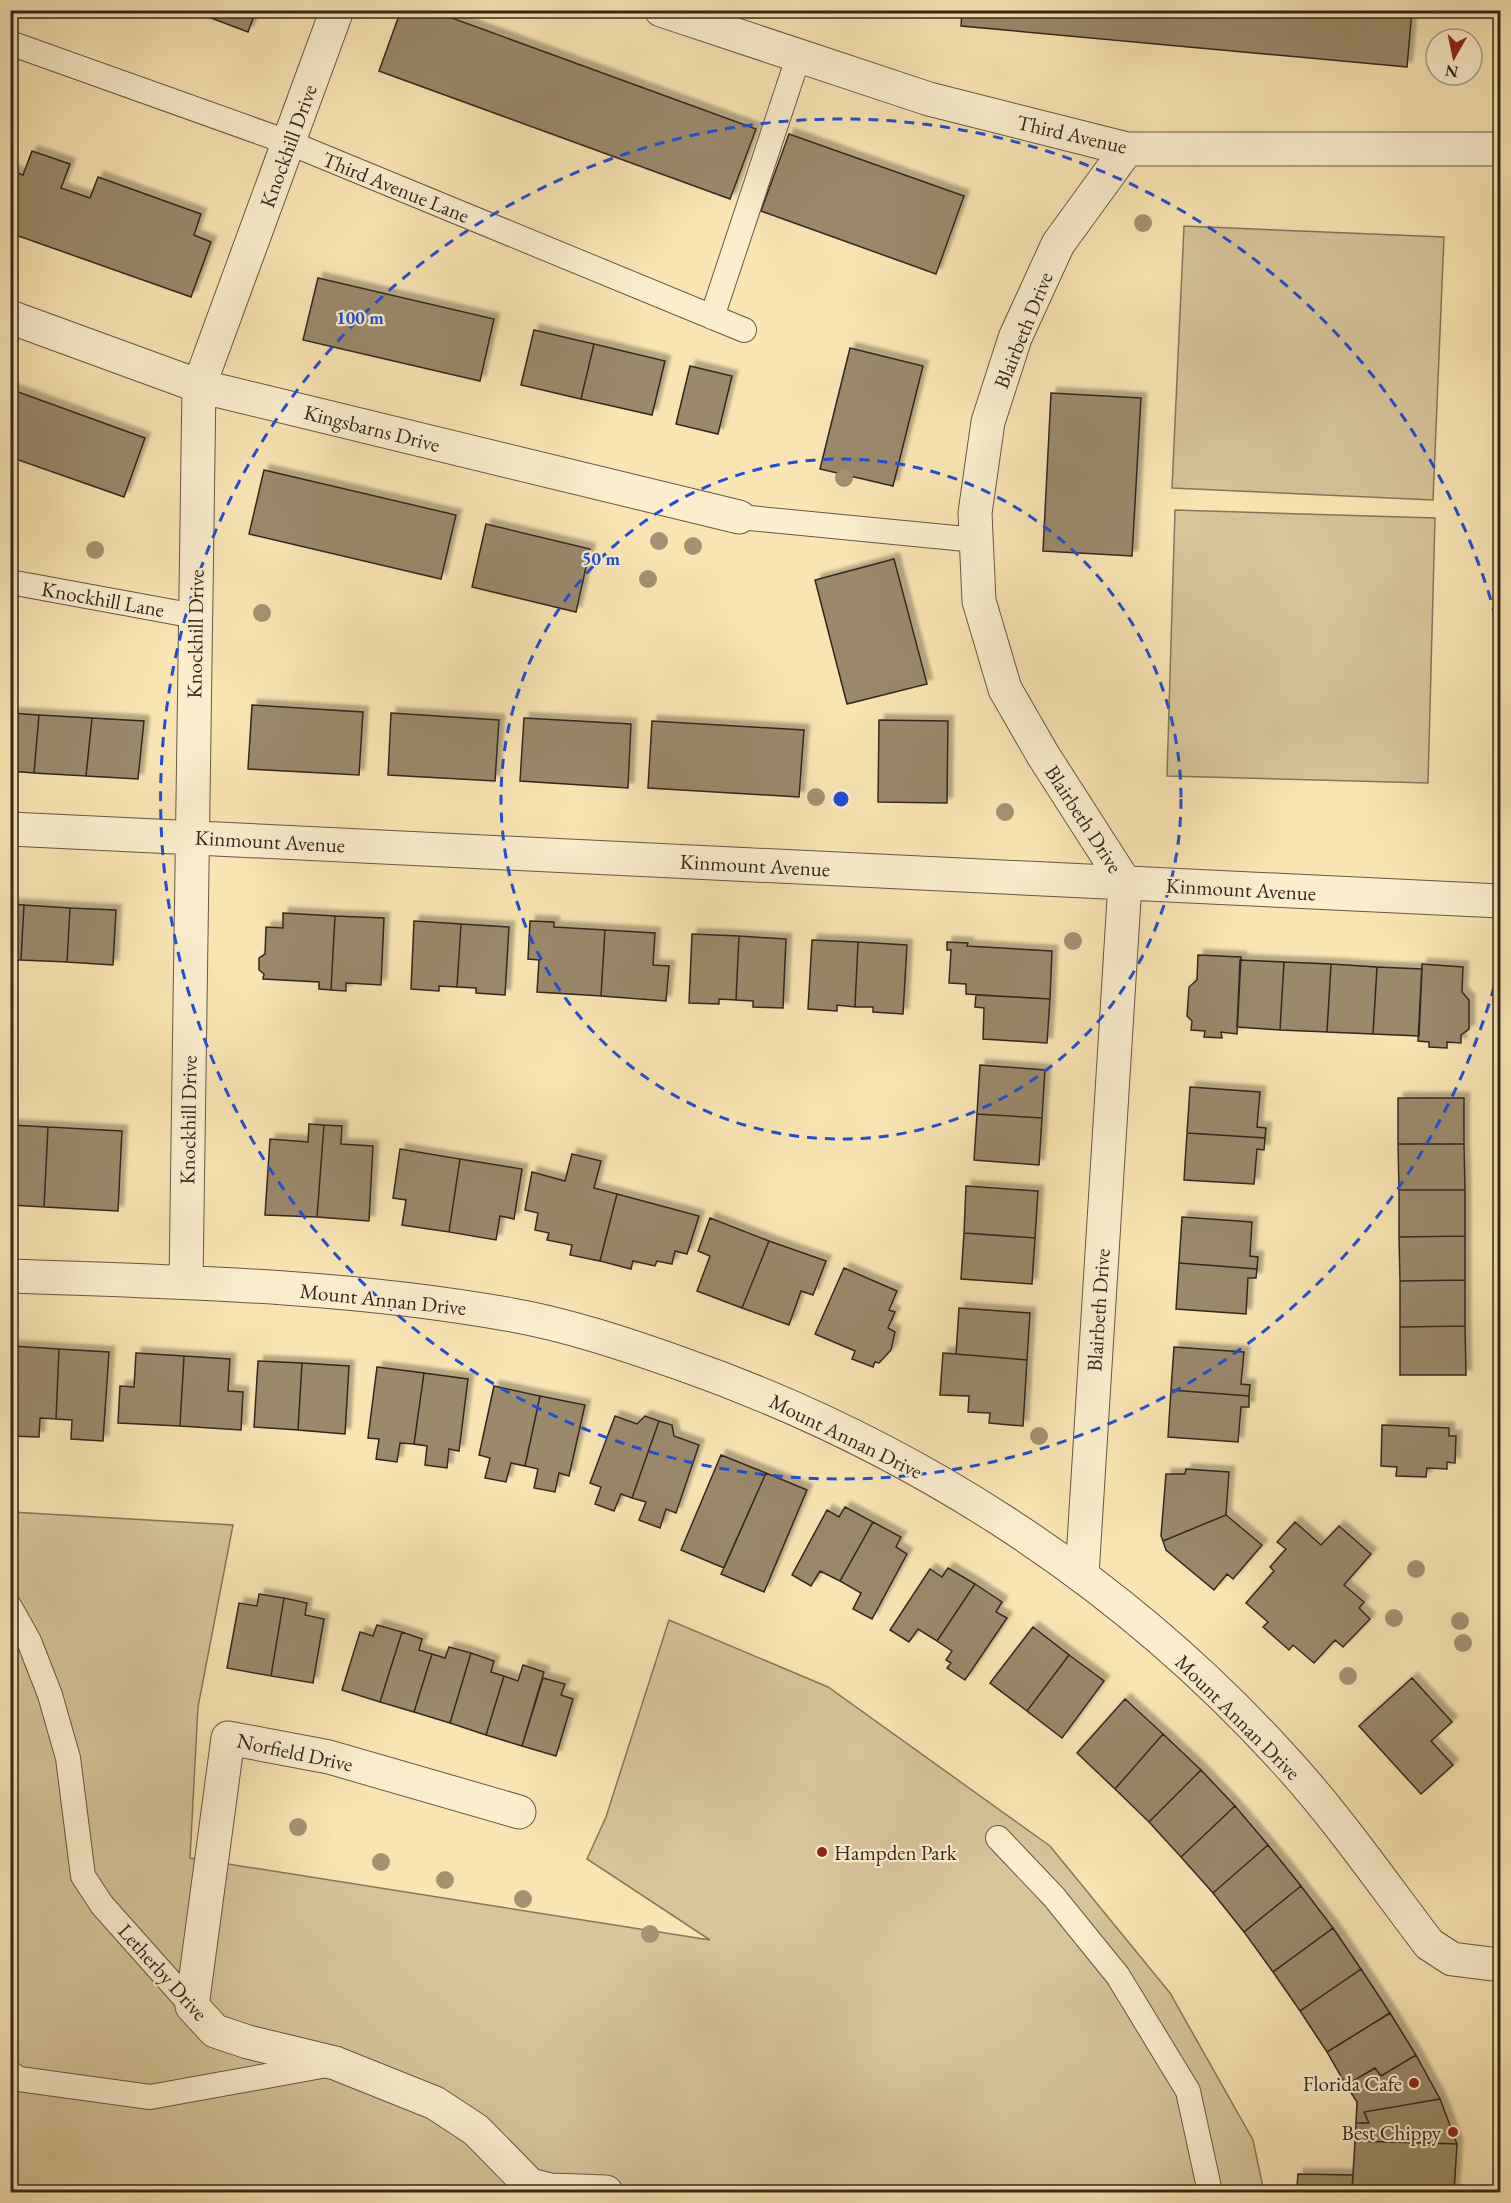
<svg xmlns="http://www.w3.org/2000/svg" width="1511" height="2203" font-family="'EB Garamond',serif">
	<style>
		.green { fill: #d8c599; stroke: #86765c; stroke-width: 1.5 }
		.building { fill: #9b896b; stroke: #34261f; stroke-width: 1.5; filter: url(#shadow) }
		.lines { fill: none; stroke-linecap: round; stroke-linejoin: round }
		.service-casing { stroke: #665644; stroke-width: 26 }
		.minor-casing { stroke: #665644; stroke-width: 35 }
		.service { stroke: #fceecd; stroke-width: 24 }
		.minor { stroke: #fceecd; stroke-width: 33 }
		.tree { fill: #a49272 }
		.ring { fill: none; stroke: #1d4ed8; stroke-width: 3; stroke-dasharray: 10 8 }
		.poi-dot { fill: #8f2418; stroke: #fceecd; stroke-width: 2 }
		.labels { text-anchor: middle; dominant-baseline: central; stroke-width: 4.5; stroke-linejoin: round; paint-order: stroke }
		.street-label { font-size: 21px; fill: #34261f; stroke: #fceecd }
		.poi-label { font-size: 21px; fill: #34261f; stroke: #fceecd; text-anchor: end }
		.centre { fill: #1d4ed8; stroke: #fceecd; stroke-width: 3 }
		.ring-label { font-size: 18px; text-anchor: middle; font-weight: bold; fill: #1d4ed8; stroke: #fceecd; stroke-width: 4.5; stroke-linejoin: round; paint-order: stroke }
	</style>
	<defs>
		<filter id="shadow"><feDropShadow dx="5.5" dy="-5.5" stdDeviation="1.5" flood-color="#0004"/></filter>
	</defs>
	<rect width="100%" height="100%" fill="#fae5b2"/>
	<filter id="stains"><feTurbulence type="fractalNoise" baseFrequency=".00333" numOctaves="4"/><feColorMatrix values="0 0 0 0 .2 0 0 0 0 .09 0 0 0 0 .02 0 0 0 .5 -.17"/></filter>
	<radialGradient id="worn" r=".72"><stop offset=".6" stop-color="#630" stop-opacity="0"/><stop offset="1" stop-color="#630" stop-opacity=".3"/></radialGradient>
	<!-- green -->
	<path class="green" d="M1184,226L1444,237L1433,500L1172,488Z
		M1175,510L1435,518L1428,783L1167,776Z
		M11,1512L233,1525L198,1707L190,1858L710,1940L587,1859L606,1817L669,1620L828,1687L1050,1846L1170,1993L1253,2140L1264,2192H11Z"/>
	<!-- building -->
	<path class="building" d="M190,10H256L248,32Z
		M401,10H430L756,129L730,199L379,71Z
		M913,10H934L932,17Z
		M962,10H1412L1407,67L961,26Z
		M789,134L964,196L936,274L761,211Z
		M32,151L70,164L61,188L90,198L98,177L201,214L194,235L211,242L191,297L10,233V170L23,175Z
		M318,278L494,319L480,381L303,340Z
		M534,330L594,344L581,399L521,385Z
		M594,344L665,361L652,415L581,399Z
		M850,348L923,366L893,486L820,469Z
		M690,366L732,376L718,434L676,424Z
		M10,389L145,438L124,497L10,457Z
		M1051,393L1141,398L1132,556L1043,551Z
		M264,470L456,515L441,579L249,534Z
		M486,524L590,549L576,612L472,587Z
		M894,559L927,684L847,704L815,580Z
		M252,705L363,712L359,775L248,769Z
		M10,713L39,715L34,773L10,771Z
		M391,713L499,720L495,781L388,775Z
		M39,715L92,718L86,776L34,773Z
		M92,718L144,721L138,779L86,776Z
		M524,718L631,724L628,788L520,781Z
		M879,720L948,721L947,803L878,802Z
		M652,721L804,730L799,797L648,788Z
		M10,904L24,905L21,960H10Z
		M24,905L70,908L67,962L21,960Z
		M70,908L116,910L113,965L67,962Z
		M283,913L335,916L331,990L319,989V982L263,979L264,974L259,970V958L265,954L266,927L283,928Z
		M335,916L384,918L381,985L346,983V991L331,990Z
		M414,921L461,924L457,987L439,986V991L411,989Z
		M530,921L554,922V927L605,930L601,996L537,992L539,960L528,959Z
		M461,924L509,927L505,995L476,993V988L457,987Z
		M605,930L655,933L653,965L669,966L666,1001L601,996Z
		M692,934L739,936L736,1000L719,999V1004L689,1003Z
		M739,936L786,939L783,1008L753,1007V1001L736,1000Z
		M812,940L858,942L855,1007L837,1005V1011L808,1009Z
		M858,942L907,945L903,1014L873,1012V1007H855Z
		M947,942L968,943L967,946L1052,951L1050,999L966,994V984L949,983L951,950H947Z
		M1198,955L1241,957L1237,1034L1221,1032L1222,1038L1204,1037L1205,1031L1191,1030L1192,1021L1187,1016L1189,987L1197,980Z
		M1240,960L1284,962L1280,1030L1237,1027Z
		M1284,962L1331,964L1327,1032L1280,1030Z
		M1331,964L1377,967L1373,1034L1327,1032Z
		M1422,964L1463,967L1462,992L1469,1000V1029L1461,1035V1043L1447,1042V1048L1429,1047V1042L1418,1041Z
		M1377,967L1422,969L1419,1036L1373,1034Z
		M976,995L1050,999L1047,1043L983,1039L984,1008L975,1007Z
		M980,1065L1045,1070L1042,1118L977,1114Z
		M1190,1087L1260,1092L1257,1127L1266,1128L1265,1138L1187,1133Z
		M1398,1098H1464V1144H1398Z
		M977,1114L1042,1118L1039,1165L974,1160Z
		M309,1124L324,1125L317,1217L265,1215L270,1139L308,1142Z
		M10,1125L48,1127L44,1207L10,1205Z
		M324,1125L342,1126L341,1144L373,1146L369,1221L317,1217Z
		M48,1127L122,1131L118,1211L44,1207Z
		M1187,1133L1265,1138L1264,1150L1257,1149L1254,1184L1184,1180Z
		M1398,1144H1464L1465,1190H1399Z
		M400,1149L460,1159L449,1232L402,1225L406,1200L393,1198Z
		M572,1154L601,1161L594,1188L617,1194L600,1261L570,1255L572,1245L547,1240L549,1233L535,1230L538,1213L525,1210L532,1172L565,1181Z
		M460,1159L522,1169L514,1219L500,1216L496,1240L449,1232Z
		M966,1186L1038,1191L1035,1238L964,1233Z
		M1399,1190H1465V1236L1399,1237Z
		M617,1194L699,1216L687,1254L675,1251L672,1264L657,1261L655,1266L633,1261L631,1269L600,1261Z
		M1182,1217L1252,1222L1250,1256L1258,1257L1257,1269L1179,1263Z
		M710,1218L769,1241L742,1308L697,1291L710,1256L698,1251Z
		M964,1233L1035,1238L1032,1284L961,1279Z
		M1465,1236V1280L1400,1281L1399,1237Z
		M769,1241L826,1261L813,1295L801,1291L789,1325L742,1308Z
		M1179,1263L1257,1269L1256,1278H1248L1246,1314L1176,1309Z
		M844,1268L897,1291L889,1310L895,1312L888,1328L895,1332L891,1350L879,1363L875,1362L873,1367L852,1359L855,1351L815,1334Z
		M1465,1280V1326L1400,1327V1281Z
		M959,1308L1030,1313L1027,1360L956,1354Z
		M1465,1326L1466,1375H1400V1327Z
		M11,1346L59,1349L56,1419L40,1418L39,1437L10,1436Z
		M1174,1347L1244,1352L1241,1384L1250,1385L1249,1396L1171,1390Z
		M59,1349L109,1352L103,1441L71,1439L72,1420L56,1419Z
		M136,1353L184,1356L180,1426L118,1423L120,1386L134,1387Z
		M943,1353L1027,1360L1023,1426L989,1423L990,1413L968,1412L969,1396L940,1395Z
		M184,1356L230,1359L228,1391L243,1392L241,1430L180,1426Z
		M258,1361L302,1363L298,1430L254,1427Z
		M302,1363L349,1366L345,1434L298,1430Z
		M377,1367L424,1373L414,1444L400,1443L397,1462L376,1459L379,1439L368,1438Z
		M424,1373L468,1379L459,1451L449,1449L447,1468L425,1465L427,1446L414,1444Z
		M494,1386L540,1396L525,1466L511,1463L506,1482L485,1478L490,1458L479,1455Z
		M1171,1390L1249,1396V1407H1241L1238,1442L1168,1437Z
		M540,1396L585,1405L569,1476L559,1473L555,1492L534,1488L538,1469L525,1466Z
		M615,1416L637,1424L645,1416L659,1421L632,1498L621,1494L614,1511L595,1504L601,1487L590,1483Z
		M659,1421L672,1425L674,1436L699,1445L676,1513L666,1509L660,1528L639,1520L646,1502L632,1498Z
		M1382,1425L1449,1428V1436H1456L1455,1463L1447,1462V1469L1427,1468L1426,1477L1396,1476L1397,1467L1381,1466Z
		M721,1455L766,1473L724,1568L681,1550Z
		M1186,1469L1229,1472L1226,1515L1163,1541L1161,1536L1166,1474H1185Z
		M766,1473L807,1490L764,1592L721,1574Z
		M845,1507L873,1522L840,1581L820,1571L811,1586L792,1575L827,1510L839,1517Z
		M1226,1515L1262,1545L1233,1579L1227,1574L1214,1590L1166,1550L1163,1541Z
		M873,1522L901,1537L896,1547L907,1554L872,1619L853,1609L861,1593L840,1581Z
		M1295,1522L1321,1545L1339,1526L1371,1554L1344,1585L1364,1602L1359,1608L1370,1619L1343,1647L1335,1640L1314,1663L1293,1645L1289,1650L1263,1627L1268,1622L1246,1603L1274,1571L1270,1567L1286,1549L1277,1542Z
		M948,1568L975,1584L937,1641L918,1629L909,1642L890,1630L930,1569L942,1577Z
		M975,1584L1002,1602L996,1612L1007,1618L965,1680L947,1668L951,1663L946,1660L952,1651L937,1641Z
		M259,1594L284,1598L271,1676L227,1668L239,1603L257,1606Z
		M284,1598L307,1603L305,1615L324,1619L313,1683L271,1676Z
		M377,1625L402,1632L380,1702L342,1690L360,1632L373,1636Z
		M1033,1627L1069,1655L1027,1711L990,1683Z
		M402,1632L422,1639L419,1650L432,1654L414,1712L380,1702Z
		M449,1647L471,1653L450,1723L414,1712L432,1654L445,1658Z
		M471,1653L494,1661L491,1672L504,1676L486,1735L450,1723Z
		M1069,1655L1104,1681L1062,1738L1027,1711Z
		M523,1665L544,1672L522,1746L486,1735L504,1676L518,1681Z
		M543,1678L565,1684L561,1695L573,1699L556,1756L522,1746Z
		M1412,1678L1452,1722L1431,1741L1453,1765L1421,1794L1359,1726Z
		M1125,1699L1163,1734L1115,1789L1077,1753Z
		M1163,1734L1201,1770L1149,1822L1115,1789Z
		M1201,1770L1235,1806L1181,1857L1149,1822Z
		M1235,1806L1268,1845L1213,1893L1181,1857Z
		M1268,1845L1301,1886L1244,1932L1213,1893Z
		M1301,1886L1333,1928L1273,1972L1244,1932Z
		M1333,1928L1361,1969L1300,2011L1273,1972Z
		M1361,1969L1390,2013L1327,2052L1300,2011Z
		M1390,2013L1416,2055L1381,2076L1375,2068L1346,2085L1327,2052Z
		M1416,2055L1440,2099L1364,2112L1369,2123H1356L1357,2102L1346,2085L1375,2068L1381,2076Z
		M1440,2099L1457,2144L1355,2141L1356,2123H1369L1364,2112Z
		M1355,2141L1457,2144L1454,2192L1352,2190Z
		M1298,2174L1353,2175L1352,2190L1297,2187Z"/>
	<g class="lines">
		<!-- service casing -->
		<g class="service-casing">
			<path id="service" d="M10,43L290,143L744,330
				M712,317L798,58
				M739,517L976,540
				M10,582L195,616
				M10,1607L29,1641L50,1695L68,1758L83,1876L102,1905L192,2006
				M998,1838L1054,1897L1118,1976L1188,2091L1210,2192
				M10,2073L19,2079L150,2097L327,2065"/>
		</g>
		<!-- minor casing -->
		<g class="minor-casing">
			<path id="minor" d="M661,10L929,99L1127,149H1500
				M10,317L199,386L739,517
				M10,829L1500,901
				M10,1276C178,1282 347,1285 512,1315C568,1325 625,1344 679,1363C908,1443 1117,1576 1281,1756C1335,1814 1381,1881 1429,1944L1452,1959L1500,1965
				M186,1282L199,386L337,10
				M1082,1575L1125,883L1043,755L1005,689L979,601L975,513L988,422L1015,338L1058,244L1127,149
				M519,1812L329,1757L228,1738L192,2006L215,2031L248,2042L335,2063L435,2103L476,2130L530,2185L550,2190L606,2192"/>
		</g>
		<!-- service -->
		<use href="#service" class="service"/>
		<!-- minor -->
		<use href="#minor" class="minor"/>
	</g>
	<!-- trees -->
	<g class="tree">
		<circle cx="1143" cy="223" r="9"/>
		<circle cx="844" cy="478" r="9"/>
		<circle cx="659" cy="541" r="9"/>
		<circle cx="693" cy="546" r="9"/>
		<circle cx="95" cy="550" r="9"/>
		<circle cx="648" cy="579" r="9"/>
		<circle cx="262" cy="613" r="9"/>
		<circle cx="816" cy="797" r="9"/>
		<circle cx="1005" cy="812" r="9"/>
		<circle cx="1073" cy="941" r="9"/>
		<circle cx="1039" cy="1436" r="9"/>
		<circle cx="1416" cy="1569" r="9"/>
		<circle cx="1394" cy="1618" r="9"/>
		<circle cx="1460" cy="1621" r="9"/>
		<circle cx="1463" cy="1643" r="9"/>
		<circle cx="1348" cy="1676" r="9"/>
		<circle cx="298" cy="1827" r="9"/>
		<circle cx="381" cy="1862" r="9"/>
		<circle cx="445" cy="1880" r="9"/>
		<circle cx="523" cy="1899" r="9"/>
		<circle cx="650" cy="1934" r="9"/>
	</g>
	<!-- distance rings -->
	<g class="ring">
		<circle cx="841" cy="799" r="340"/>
		<path d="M1499 969A680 680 0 1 1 1499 629"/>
	</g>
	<!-- markers -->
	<g class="poi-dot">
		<circle cx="822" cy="1852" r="6"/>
		<circle cx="1414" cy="2083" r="6"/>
		<circle cx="1453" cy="2132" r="6"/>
	</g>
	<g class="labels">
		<!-- street labels -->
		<g class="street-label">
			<text transform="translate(1072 134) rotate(13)">Third Avenue</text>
			<text transform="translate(288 146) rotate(-70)">Knockhill Drive</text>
			<text transform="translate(396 187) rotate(22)">Third Avenue Lane</text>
			<text transform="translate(1023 330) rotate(-68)">Blairbeth Drive</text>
			<text transform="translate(372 428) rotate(14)">Kingsbarns Drive</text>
			<text transform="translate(103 599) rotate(10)">Knockhill Lane</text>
			<text transform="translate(195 634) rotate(-89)">Knockhill Drive</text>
			<text transform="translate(1084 819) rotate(57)">Blairbeth Drive</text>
			<text transform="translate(270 841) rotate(3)">Kinmount Avenue</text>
			<text transform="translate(755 865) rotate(3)">Kinmount Avenue</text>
			<text transform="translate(1241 889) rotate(3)">Kinmount Avenue</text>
			<text transform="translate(188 1120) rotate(-89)">Knockhill Drive</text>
			<text transform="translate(383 1299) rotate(6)">Mount Annan Drive</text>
			<text transform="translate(1098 1310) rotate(-86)">Blairbeth Drive</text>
			<text transform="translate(846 1436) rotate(26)">Mount Annan Drive</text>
			<text transform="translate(1238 1717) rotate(45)">Mount Annan Drive</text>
			<text transform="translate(295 1752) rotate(12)">Norfield Drive</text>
			<text transform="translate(163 1972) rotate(48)">Letherby Drive</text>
		</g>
		<!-- poi labels -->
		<g class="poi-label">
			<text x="834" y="1852" text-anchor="start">Hampden Park</text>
			<text x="1402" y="2083">Florida Cafe</text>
			<text x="1441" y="2132">Best Chippy</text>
		</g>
	</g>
	<circle cx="841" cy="799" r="9" class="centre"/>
	<g class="ring-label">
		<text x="360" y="324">100 m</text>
		<text x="601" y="565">50 m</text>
	</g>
	<!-- margin -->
	<rect width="1511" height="2203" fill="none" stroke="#fae5b2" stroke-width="36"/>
	<rect x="12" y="12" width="1487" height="2179" fill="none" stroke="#34261f" stroke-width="3"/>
	<rect x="18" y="18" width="1475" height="2167" fill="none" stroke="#34261f" stroke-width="1.5"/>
	<!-- north arrow -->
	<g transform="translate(1454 57) rotate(189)"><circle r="28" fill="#fceecd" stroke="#ac9e87" stroke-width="1.5"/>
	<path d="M0-4.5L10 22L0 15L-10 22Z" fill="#8f2418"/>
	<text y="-9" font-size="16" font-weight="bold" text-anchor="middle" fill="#34261f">N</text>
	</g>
	<rect width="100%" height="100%" filter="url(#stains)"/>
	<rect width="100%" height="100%" fill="url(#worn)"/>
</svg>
